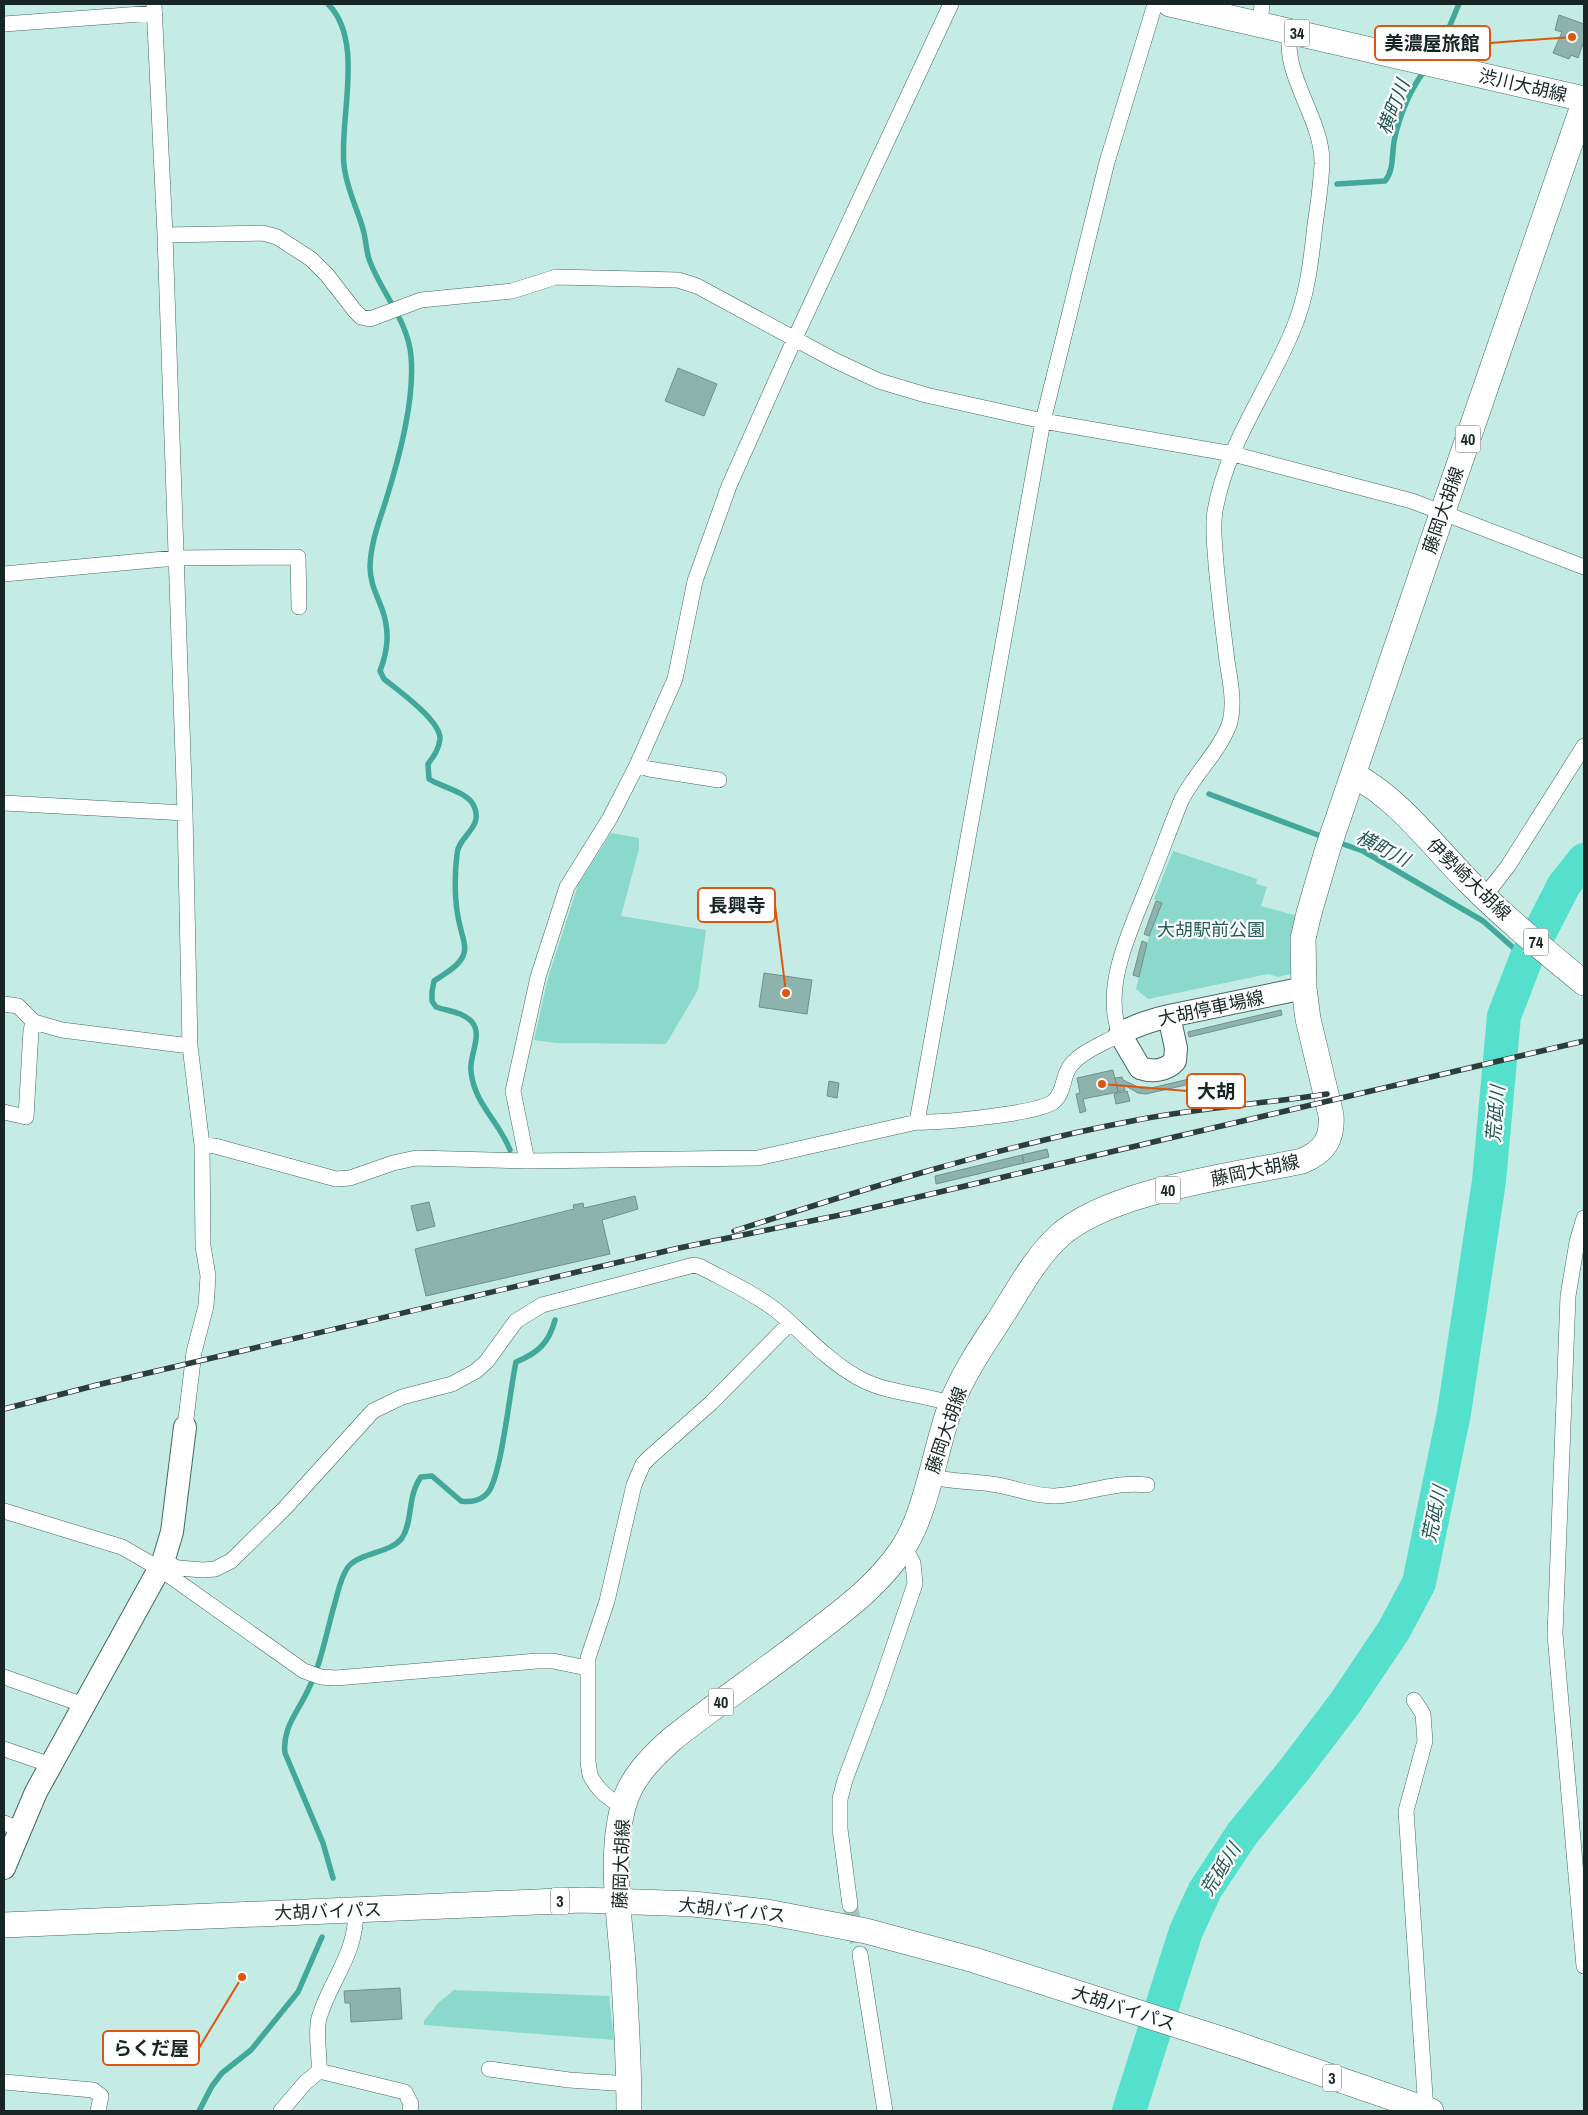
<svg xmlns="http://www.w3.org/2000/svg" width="1588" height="2115" font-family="'Archivo Narrow','Noto Sans JP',sans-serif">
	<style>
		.green { fill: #8bd9cc }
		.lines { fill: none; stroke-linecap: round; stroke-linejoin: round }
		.stream { stroke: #42a89a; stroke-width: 5.5 }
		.river { stroke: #55dfcd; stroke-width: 34 }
		.building { fill: #8db3ac; stroke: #6d928c }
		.street-tunnel { stroke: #a1c4be; stroke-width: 15; stroke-dasharray: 15 8; stroke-linecap: butt }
		.street-casing { stroke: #446862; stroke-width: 16 }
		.secondary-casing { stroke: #446862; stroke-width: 24 }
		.primary-casing { stroke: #446862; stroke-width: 26 }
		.street { stroke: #fff; stroke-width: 15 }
		.secondary { stroke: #fff; stroke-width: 22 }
		.primary { stroke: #fff; stroke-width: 25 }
		.rail-casing { stroke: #2c3e3b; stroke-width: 5.5 }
		.rail { stroke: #fff; stroke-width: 4; stroke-dasharray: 11; stroke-linecap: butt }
		.labels { text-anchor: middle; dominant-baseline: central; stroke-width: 4.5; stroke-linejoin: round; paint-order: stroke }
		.shield { fill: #fff; stroke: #5d6766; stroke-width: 1 }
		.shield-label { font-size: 16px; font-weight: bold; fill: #172624 }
		.street-label { font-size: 18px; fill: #172624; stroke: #fff }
		.park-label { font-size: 18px; fill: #235c54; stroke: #fff }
		.water-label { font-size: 19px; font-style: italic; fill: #1f5851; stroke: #fff }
		.leader { fill: none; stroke: #de560d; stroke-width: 2 }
		.callout-dot { fill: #de560d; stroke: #fff; stroke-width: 2 }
		.callout { fill: #fff; stroke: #de560d; stroke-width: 2 }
		.callout-label { font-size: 19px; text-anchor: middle; font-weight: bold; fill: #172624 }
	</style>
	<rect width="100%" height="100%" fill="#c4ece4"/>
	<!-- green -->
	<path class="green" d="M611,833L639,838V849L621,916L706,930L698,990L666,1044L556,1043L534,1040L548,978L578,885Z
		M1173,851L1257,879L1256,884L1267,887L1261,906L1298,916L1290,959L1291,974L1278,977L1268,974L1148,999L1136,989L1149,936L1161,903L1154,899Z
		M454,1990L609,1996L614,2040L424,2025V2021L438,2003Z"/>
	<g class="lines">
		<!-- stream -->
		<path class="stream" d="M328,4C365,41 339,118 344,165C346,187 357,208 363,229C366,239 366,250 369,259C380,291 408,320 411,356C415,400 399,458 386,500C379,522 371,542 370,566C370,583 376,593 382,609C390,631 388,650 380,671L384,679C398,690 441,721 440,739C439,749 434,756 428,764L429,779C441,787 468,792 474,806C484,828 458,836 457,854C454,880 454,905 461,930C463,939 467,948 463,956C458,967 444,974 434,981L432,992V1001L436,1007C448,1011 463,1012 472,1022C483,1035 469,1056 471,1071C474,1104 499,1121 510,1150
			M1434,58L1439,51L1459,4
			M1337,184L1385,181C1395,169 1391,152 1395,137C1400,114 1411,88 1425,70
			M1209,794L1326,838
			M1337,842L1363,851L1483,921L1526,959
			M333,1878L323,1843L285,1753C282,1728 298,1712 308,1690C321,1664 326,1634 334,1606C338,1593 340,1578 348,1567C361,1552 391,1553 402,1538C413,1522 407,1496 421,1477L432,1476L461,1501C471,1503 483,1500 489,1491C502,1471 510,1389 516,1362C538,1353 549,1343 555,1320
			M199,2111L212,2086L222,2073L251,2050L298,1992L322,1937"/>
		<!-- river -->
		<path class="river" d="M1129,2111L1186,1931L1205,1890L1242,1834L1295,1769L1345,1703L1394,1630L1419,1583L1454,1413L1489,1181L1504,1016L1526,959L1564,885L1584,860"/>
	</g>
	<!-- building -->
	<path class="building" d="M1559,15L1584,24V41L1578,58L1571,55L1569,59L1553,53L1562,32L1555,30Z
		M678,368L717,384L704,416L665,401Z
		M1156,901L1162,903L1149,936L1144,934Z
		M1142,941L1147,943L1139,977L1133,975Z
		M764,973L812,980L807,1014L759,1007Z
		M1281,1010L1282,1015L1189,1037L1188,1032Z
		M1113,1070L1118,1092L1083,1099L1086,1111L1080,1113L1076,1094L1080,1093L1077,1078Z
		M1122,1077L1123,1080L1140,1088L1147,1089L1189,1079L1190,1084L1146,1094L1138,1093L1124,1085L1125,1090L1118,1092L1115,1078Z
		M829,1081L839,1083L837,1098L827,1096Z
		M1127,1091L1130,1101L1116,1104L1114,1094Z
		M1047,1149L1049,1157L1024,1163L1022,1155Z
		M1022,1155L1024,1163L936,1184L935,1176Z
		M635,1196L638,1209L602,1220L610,1254L426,1296L415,1249L574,1209L573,1205L583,1203L584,1208Z
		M429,1202L435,1226L417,1231L411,1206Z
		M400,1988L402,2019L351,2022L350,2003H345L344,1991Z"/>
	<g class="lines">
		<!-- street-tunnel -->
		<path class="street-tunnel" d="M850,1905L860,1954"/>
		<!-- street casing -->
		<g class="street-casing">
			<path id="street" d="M154,4L165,235L185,813L190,1046L202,1145L203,1246L208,1276L206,1306L194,1352L185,1427
				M1260,23L1262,4
				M4,24L155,13
				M165,235L263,233L277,237L311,259L327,275L355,311L361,317L370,319L421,300L512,291L556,277L678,280L697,286L834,360L879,381L926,395L1043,421L1233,454L1412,501L1584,567
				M4,574L175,558L298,557L299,607
				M637,765L649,769L719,780
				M4,803L185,813
				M1484,897L1508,866L1584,746
				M4,1004L18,1006L34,1022L62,1030L190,1046
				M4,1112L26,1117L31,1030L34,1022
				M917,1122L1043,421L1107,162L1155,4
				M202,1145L215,1146L336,1179L350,1178L393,1163L416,1158L527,1161L758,1158L917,1122C940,1123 1036,1114 1053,1102C1065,1093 1062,1075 1071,1065C1082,1051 1105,1043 1120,1034C1101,987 1132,927 1149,883C1160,856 1170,828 1181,801C1194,774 1221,750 1230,722C1235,703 1230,680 1227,661C1223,629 1219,596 1216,564C1215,546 1212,529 1215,511C1226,446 1267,392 1292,332C1307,298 1311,262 1315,225C1318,205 1321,185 1322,164C1323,118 1282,77 1290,31
				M527,1161L513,1091L538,977L567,887L610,818L637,765L675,679L695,581L729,486L795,338L951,4
				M1584,1218L1577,1242L1568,1296L1555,1634L1584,1966
				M930,1476C950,1482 970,1481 991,1484C1012,1486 1034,1497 1055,1496C1088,1494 1113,1481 1147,1485
				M4,1511L122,1547L160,1569L304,1671L321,1677L336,1678L537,1661H553L587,1668
				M163,1562L178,1568L203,1570L215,1569L231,1561L285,1508L373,1411L402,1397L452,1384L476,1371L487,1361L516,1321L542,1305L694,1265L701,1267C727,1281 754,1293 777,1311C803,1333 827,1360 857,1377C886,1394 920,1393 952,1404
				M4,1677L84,1705
				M1414,1700L1423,1714L1425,1741L1406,1811L1426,2111
				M4,1749L51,1765
				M623,1807C608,1798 598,1791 590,1775L588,1762V1658L607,1601L634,1485L643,1464L650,1457L711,1403L790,1323
				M4,1823L20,1829
				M850,1905L840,1829V1799L845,1780L878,1692L915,1584L913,1563L904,1547
				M860,1954L885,2111
				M489,2069L569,2080L629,2084
				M319,2071L405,2092L411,2104L410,2111
				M4,2082L93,2090L101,2096L98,2111
				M281,2111L305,2083L319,2071C320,2055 315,2034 319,2018C331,1978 356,1956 356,1910"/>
		</g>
		<!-- secondary casing -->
		<g class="secondary-casing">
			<path id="secondary" d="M1169,1016L1176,1048L1175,1061C1166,1071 1152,1072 1140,1068L1120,1034C1135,1025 1152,1020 1169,1016L1285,992L1304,988
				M4,1868L36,1792L163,1562L172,1532L185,1427"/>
		</g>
		<!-- primary casing -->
		<g class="primary-casing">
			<path id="primary" d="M1170,4L1584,99
				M1354,775C1400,800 1433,846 1470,883C1506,919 1545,951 1584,983
				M4,1925L582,1900L693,1904L767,1912L866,1931L974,1960L1233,2043L1431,2111
				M629,2111C629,2062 626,2012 623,1963C619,1914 610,1855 623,1807C630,1779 650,1759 671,1740C717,1703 767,1670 814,1633C847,1608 880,1583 903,1548C927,1512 935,1448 951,1405C963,1373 984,1343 1003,1314C1020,1287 1036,1257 1059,1236C1111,1190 1233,1176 1302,1161C1324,1152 1333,1139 1331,1115L1308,1019L1304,988L1303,939L1309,913L1328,848L1443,511L1584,103"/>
		</g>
		<!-- street -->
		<use href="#street" class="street"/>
		<!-- secondary -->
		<use href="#secondary" class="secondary"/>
		<!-- primary -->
		<use href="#primary" class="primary"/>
		<!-- rail casing -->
		<g class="rail-casing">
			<path id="rail" d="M734,1231C865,1189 996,1147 1132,1121C1196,1108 1262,1104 1327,1094
				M4,1409L97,1385L679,1248L850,1213L1584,1041"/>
		</g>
		<!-- rail -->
		<use href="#rail" class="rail"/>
	</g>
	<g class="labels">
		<!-- shield labels -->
		<g class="shield">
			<rect x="1284.5" y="19.5" width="25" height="27" rx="4"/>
			<rect x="1455.5" y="425.5" width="25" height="27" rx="4"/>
			<rect x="1523.5" y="928.5" width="25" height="27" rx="4"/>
			<rect x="1155.5" y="1176.5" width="25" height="27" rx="4"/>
			<rect x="708.5" y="1688.5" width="25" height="27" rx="4"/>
			<rect x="551" y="1887.5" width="18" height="27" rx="4"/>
			<rect x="1323" y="2064.5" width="18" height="27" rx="4"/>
		</g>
		<g class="shield-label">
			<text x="1297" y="33">34</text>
			<text x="1468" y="439">40</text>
			<text x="1536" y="942">74</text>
			<text x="1168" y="1190">40</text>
			<text x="721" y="1702">40</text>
			<text x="560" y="1901">3</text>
			<text x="1332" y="2078">3</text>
		</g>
		<!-- street labels -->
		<g class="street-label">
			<text transform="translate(1523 85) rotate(13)">渋川大胡線</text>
			<text transform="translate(1443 510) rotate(-71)">藤岡大胡線</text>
			<text transform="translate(1469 879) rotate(44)">伊勢崎大胡線</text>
			<text transform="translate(1211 1008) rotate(-12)">大胡停車場線</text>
			<text transform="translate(1255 1170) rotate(-12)">藤岡大胡線</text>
			<text transform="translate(946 1430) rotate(-71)">藤岡大胡線</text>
			<text transform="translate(621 1864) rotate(-88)">藤岡大胡線</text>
			<text transform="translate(732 1910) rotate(6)">大胡バイパス</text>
			<text transform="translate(328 1911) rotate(-2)">大胡バイパス</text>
			<text transform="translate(1124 2008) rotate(18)">大胡バイパス</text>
		</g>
		<!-- park labels -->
		<g class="park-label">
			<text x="1211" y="929">大胡駅前公園</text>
		</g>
		<!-- water labels -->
		<g class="water-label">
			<text transform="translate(1393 107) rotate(-69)">横町川</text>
			<text transform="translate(1383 848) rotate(27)">横町川</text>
			<text transform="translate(1495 1114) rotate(-85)">荒砥川</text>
			<text transform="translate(1434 1514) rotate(-78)">荒砥川</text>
			<text transform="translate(1220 1869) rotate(-58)">荒砥川</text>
		</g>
	</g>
	<!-- callouts -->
	<path class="leader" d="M1572 37L1490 43M786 993L775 905M1102 1084L1187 1091M242 1977L199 2048"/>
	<g class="callout-dot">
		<circle cx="1572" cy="37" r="5"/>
		<circle cx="786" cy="993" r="5"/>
		<circle cx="1102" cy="1084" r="5"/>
		<circle cx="242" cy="1977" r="5"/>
	</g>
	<g class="callout">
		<rect x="1375" y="26" width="115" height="34" rx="5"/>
		<rect x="698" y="888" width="77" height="34" rx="5"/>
		<rect x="1187" y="1074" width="58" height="34" rx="5"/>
		<rect x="103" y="2031" width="96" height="34" rx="5"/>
	</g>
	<g class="callout-label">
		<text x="1432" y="50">美濃屋旅館</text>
		<text x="737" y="912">長興寺</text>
		<text x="1216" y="1098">大胡</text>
		<text x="151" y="2055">らくだ屋</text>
	</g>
	<!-- border -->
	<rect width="1588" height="2115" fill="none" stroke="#172624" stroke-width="10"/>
</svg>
